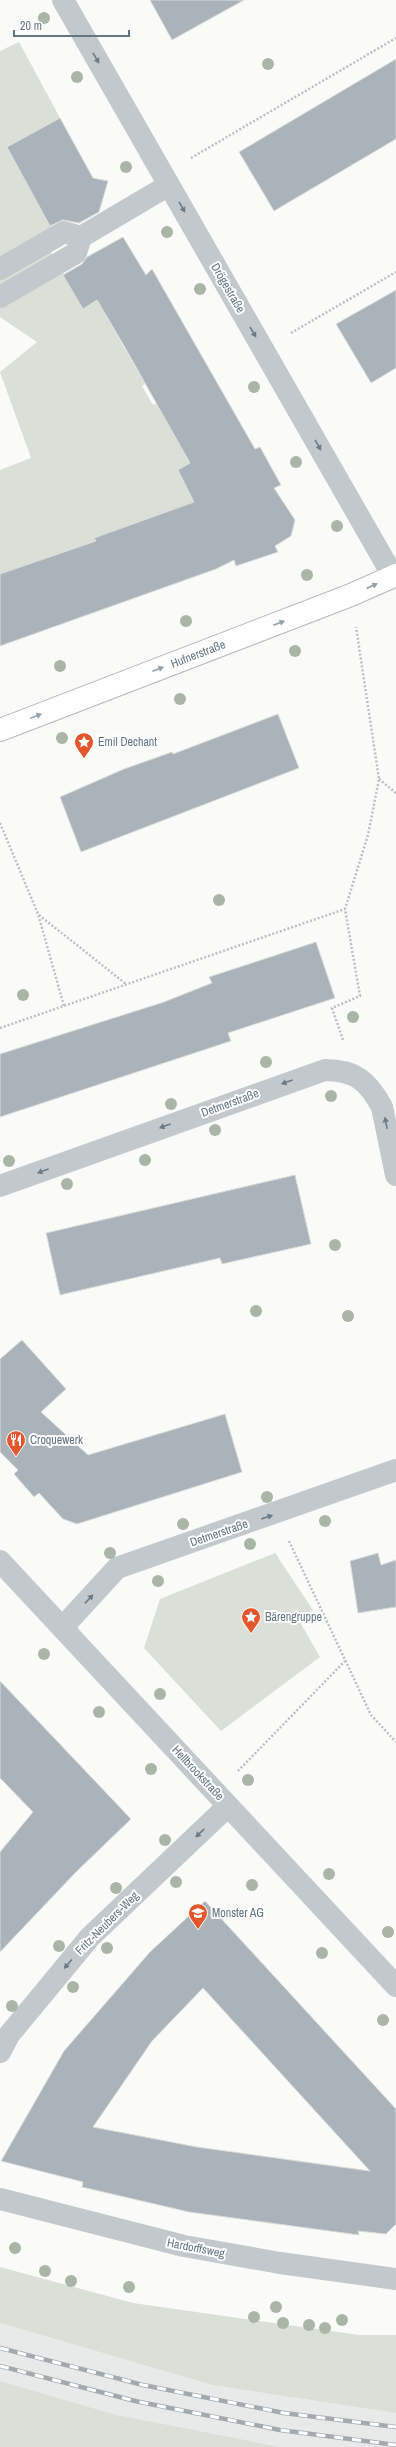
<svg xmlns="http://www.w3.org/2000/svg" width="396" height="2447" font-family="'Archivo Narrow',sans-serif">
	<style>
		.built { fill: #e8e9e9 }
		.green { fill: #dadfd7 }
		.building { fill: #aab3b9; stroke: #dcdcda; fill-rule: evenodd }
		.lines { fill: none; stroke-linecap: round; stroke-linejoin: round }
		.major-casing { stroke: #b5babe; stroke-width: 24 }
		.path { stroke: #bbbfc2; stroke-width: 2.5; stroke-dasharray: 2 2; stroke-linecap: butt }
		.minor { stroke: #c3c8cc; stroke-width: 22 }
		.major { stroke: #fff; stroke-width: 22 }
		.rail-casing { stroke: #a2aab0; stroke-width: 4.5 }
		.rail { stroke: #fff; stroke-width: 3; stroke-dasharray: 9; stroke-linecap: butt }
		.tree { fill: #aab4a7 }
		.oneway { fill: #6a7a87 }
		.oneway2 { fill: #939fa8 }
		.labels { text-anchor: middle; dominant-baseline: central; stroke-width: 4; stroke-linejoin: round; paint-order: stroke }
		.street-label { font-size: 12px; fill: #657683; stroke: #fff }
		.poi-label { font-size: 12px; fill: #657683; stroke: #fff; text-anchor: start }
	</style>
	<rect width="100%" height="100%" fill="#fafaf8"/>
	<!-- built -->
	<path class="built" d="M0,2323L212,2385L396,2413V2447H280L251,2443L117,2415L0,2381Z"/>
	<!-- green -->
	<path class="green" d="M19,42L60,118L7,147L62,246L51,252L83,309L97,300L145,384L142,386L153,405L162,400L189,430L176,438L190,463L231,517L175,509L95,538L96,541L0,574V470L31,458L0,372L37,342L0,317V51Z
		M275,1553L313,1610L300,1622L320,1657L221,1731L144,1648L160,1599Z
		M0,2267L133,2303L359,2335H396V2413L212,2385L0,2323Z
		M0,2381L117,2415L280,2447H0Z"/>
	<!-- building -->
	<path class="building" d="M150,0H244L172,40Z
		M396,59V139L274,211L239,152Z
		M60,118L93,178L108,181L99,212L79,223L63,220L50,226L7,147Z
		M123,237L146,275L152,269L255,449L260,447L281,485L274,488L295,520L291,536L275,546L278,552L236,566L234,560L216,569L0,646V574L96,541L94,538L194,502L178,470L190,463L123,344L97,300L83,309L63,275L82,264L87,257Z
		M396,290V368L371,383L336,324Z
		M278,714L299,768L81,852L60,797L124,769L172,752L173,754Z
		M316,942L335,998L228,1033L231,1041L0,1117V1054L164,1002L212,983L209,977Z
		M295,1175L311,1244L222,1264L220,1258L60,1295L46,1233Z
		M22,1340L66,1389L41,1412L88,1455L225,1414L242,1472L77,1524L63,1519L39,1493L34,1497L14,1474L18,1470L0,1452V1359Z
		M378,1553L381,1565L396,1560V1607L358,1613L350,1561Z
		M0,1681L131,1819L76,1872L0,1952V1852L33,1812L0,1778Z
		M205,1901L396,2109V2224L386,2234L358,2231L359,2235L189,2212L82,2187L83,2182L1,2161L64,2051L150,1952ZM203,1988L370,2171L197,2147L93,2127L152,2041Z"/>
	<g class="lines">
		<!-- major casing -->
		<g class="major-casing">
			<path id="major" d="M0,730L351,595L396,575"/>
		</g>
		<!-- path -->
		<path class="path" d="M191,158L396,38
			M291,333L396,272
			M379,779L396,793
			M0,823L38,914L64,1006
			M39,915L126,984
			M0,1028L345,909
			M343,1040L332,1008L360,996L345,909L368,835L379,779L356,627
			M289,1541L371,1715L396,1742
			M238,1771L345,1661"/>
		<!-- minor -->
		<path class="minor" d="M63,0L393,576
			M0,269L64,232L81,237L169,185
			M0,297L76,253L81,237
			M0,1186L325,1070C355,1070 368,1081 382,1107L396,1175
			M0,1561L396,1986
			M62,1628L117,1568L396,1470
			M0,2052L9,2035L90,1937L228,1806
			M0,2199L184,2246L280,2263L396,2279"/>
		<!-- major -->
		<use href="#major" class="major"/>
		<!-- rail casing -->
		<g class="rail-casing">
			<path id="rail" d="M0,2348L143,2385L284,2413L396,2427
				M0,2366L135,2401L280,2430L396,2445"/>
		</g>
		<!-- rail -->
		<use href="#rail" class="rail"/>
	</g>
	<!-- trees -->
	<g class="tree">
		<circle cx="44" cy="18" r="6"/>
		<circle cx="268" cy="64" r="6"/>
		<circle cx="77" cy="77" r="6"/>
		<circle cx="126" cy="167" r="6"/>
		<circle cx="167" cy="232" r="6"/>
		<circle cx="200" cy="289" r="6"/>
		<circle cx="254" cy="387" r="6"/>
		<circle cx="296" cy="462" r="6"/>
		<circle cx="337" cy="526" r="6"/>
		<circle cx="307" cy="575" r="6"/>
		<circle cx="186" cy="621" r="6"/>
		<circle cx="295" cy="651" r="6"/>
		<circle cx="60" cy="666" r="6"/>
		<circle cx="180" cy="699" r="6"/>
		<circle cx="62" cy="738" r="6"/>
		<circle cx="219" cy="900" r="6"/>
		<circle cx="23" cy="995" r="6"/>
		<circle cx="353" cy="1017" r="6"/>
		<circle cx="266" cy="1062" r="6"/>
		<circle cx="331" cy="1096" r="6"/>
		<circle cx="171" cy="1104" r="6"/>
		<circle cx="215" cy="1130" r="6"/>
		<circle cx="145" cy="1160" r="6"/>
		<circle cx="9" cy="1161" r="6"/>
		<circle cx="67" cy="1184" r="6"/>
		<circle cx="335" cy="1245" r="6"/>
		<circle cx="256" cy="1311" r="6"/>
		<circle cx="348" cy="1316" r="6"/>
		<circle cx="267" cy="1497" r="6"/>
		<circle cx="325" cy="1521" r="6"/>
		<circle cx="183" cy="1524" r="6"/>
		<circle cx="250" cy="1544" r="6"/>
		<circle cx="110" cy="1553" r="6"/>
		<circle cx="158" cy="1581" r="6"/>
		<circle cx="44" cy="1654" r="6"/>
		<circle cx="160" cy="1694" r="6"/>
		<circle cx="99" cy="1712" r="6"/>
		<circle cx="151" cy="1769" r="6"/>
		<circle cx="248" cy="1780" r="6"/>
		<circle cx="165" cy="1840" r="6"/>
		<circle cx="329" cy="1874" r="6"/>
		<circle cx="176" cy="1882" r="6"/>
		<circle cx="252" cy="1885" r="6"/>
		<circle cx="116" cy="1888" r="6"/>
		<circle cx="388" cy="1932" r="6"/>
		<circle cx="59" cy="1946" r="6"/>
		<circle cx="107" cy="1948" r="6"/>
		<circle cx="322" cy="1953" r="6"/>
		<circle cx="73" cy="1987" r="6"/>
		<circle cx="12" cy="2006" r="6"/>
		<circle cx="383" cy="2020" r="6"/>
		<circle cx="15" cy="2248" r="6"/>
		<circle cx="45" cy="2271" r="6"/>
		<circle cx="71" cy="2281" r="6"/>
		<circle cx="129" cy="2287" r="6"/>
		<circle cx="276" cy="2307" r="6"/>
		<circle cx="254" cy="2317" r="6"/>
		<circle cx="342" cy="2320" r="6"/>
		<circle cx="283" cy="2323" r="6"/>
		<circle cx="309" cy="2325" r="6"/>
		<circle cx="325" cy="2328" r="6"/>
	</g>
	<!-- one-way arrows -->
	<defs><path id="oneway-solid" d="M-6-.8H1V-3.2L6.5 0L1 3.2V.8H-6Z"/></defs>
	<g class="oneway">
		<use href="#oneway-solid" transform="translate(96 58) rotate(60)"/>
		<use href="#oneway-solid" transform="translate(182 207) rotate(60)"/>
		<use href="#oneway-solid" transform="translate(253 332) rotate(60)"/>
		<use href="#oneway-solid" transform="translate(318 445) rotate(60)"/>
		<use href="#oneway-solid" transform="translate(287 1082) rotate(160)"/>
		<use href="#oneway-solid" transform="translate(386 1123) rotate(-101)"/>
		<use href="#oneway-solid" transform="translate(165 1126) rotate(160)"/>
		<use href="#oneway-solid" transform="translate(43 1171) rotate(160)"/>
		<use href="#oneway-solid" transform="translate(267 1517) rotate(-19)"/>
		<use href="#oneway-solid" transform="translate(89 1599) rotate(-47)"/>
		<use href="#oneway-solid" transform="translate(200 1833) rotate(137)"/>
		<use href="#oneway-solid" transform="translate(68 1964) rotate(130)"/>
	</g>
	<g class="oneway2">
		<use href="#oneway-solid" transform="translate(372 586) rotate(-24)"/>
		<use href="#oneway-solid" transform="translate(279 623) rotate(-21)"/>
		<use href="#oneway-solid" transform="translate(158 669) rotate(-21)"/>
		<use href="#oneway-solid" transform="translate(36 716) rotate(-21)"/>
	</g>
	<!-- icons -->
	<defs>
		<g id="sight-pin" transform="scale(1)"><path d="M0 17L-7.5 6A9.5 9.5 0 1 1 7.5 6Z" fill="#e4572e" stroke="#fff"/><path d="M0-6L1.8-2.2L6-1.7L2.9 1.2L3.7 5.4L0 3.3L-3.7 5.4L-2.9 1.2L-6-1.7L-1.8-2.2Z" fill="#fff"/></g>
		<g id="restaurant-pin" transform="scale(1)"><path d="M0 17L-7.5 6A9.5 9.5 0 1 1 7.5 6Z" fill="#e4572e" stroke="#fff"/><path d="M-5-6h1v4h1v-4h1v4h1v-4h1v5L-1.5 .5V6h-2V.5L-5-1ZM5-6V6H3V1.5H1.5Q1.5-4 5-6Z" fill="#fff"/></g>
		<g id="school-pin" transform="scale(1)"><path d="M0 17L-7.5 6A9.5 9.5 0 1 1 7.5 6Z" fill="#e4572e" stroke="#fff"/><path d="M0-5L7-2L0 1L-7-2ZM-4 1L0 2.5L4 1V4Q0 6-4 4Z" fill="#fff"/></g>
	</defs>
	<g fill-rule="evenodd">
		<use href="#sight-pin" x="84" y="742"/>
		<use href="#restaurant-pin" x="16" y="1440"/>
		<use href="#sight-pin" x="251" y="1617"/>
		<use href="#school-pin" x="198" y="1913"/>
	</g>
	<g class="labels">
		<!-- street labels -->
		<g class="street-label">
			<text transform="translate(228 288) rotate(60)">Drögestraße</text>
			<text transform="translate(198 654) rotate(-21)">Hufnerstraße</text>
			<text transform="translate(230 1103) rotate(-20)">Detmerstraße</text>
			<text transform="translate(219 1533) rotate(-19)">Detmerstraße</text>
			<text transform="translate(198 1773) rotate(47)">Hellbrookstraße</text>
			<text transform="translate(107 1923) rotate(-45)">Fritz-Neubers-Weg</text>
			<text transform="translate(196 2248) rotate(11)">Hardorffsweg</text>
		</g>
		<!-- poi labels -->
		<g class="poi-label">
			<text x="98" y="742">Emil Dechant</text>
			<text x="30" y="1440">Croquewerk</text>
			<text x="265" y="1617">Bärengruppe</text>
			<text x="212" y="1913">Monster AG</text>
		</g>
	</g>
	<!-- scale -->
	<path d="M14 30v6h115v-6" fill="none" stroke="#657683" stroke-width="2"/>
	<text x="20" y="30" font-size="12" fill="#657683" stroke="#ffffff" stroke-width="3" paint-order="stroke">20 m</text>
</svg>
